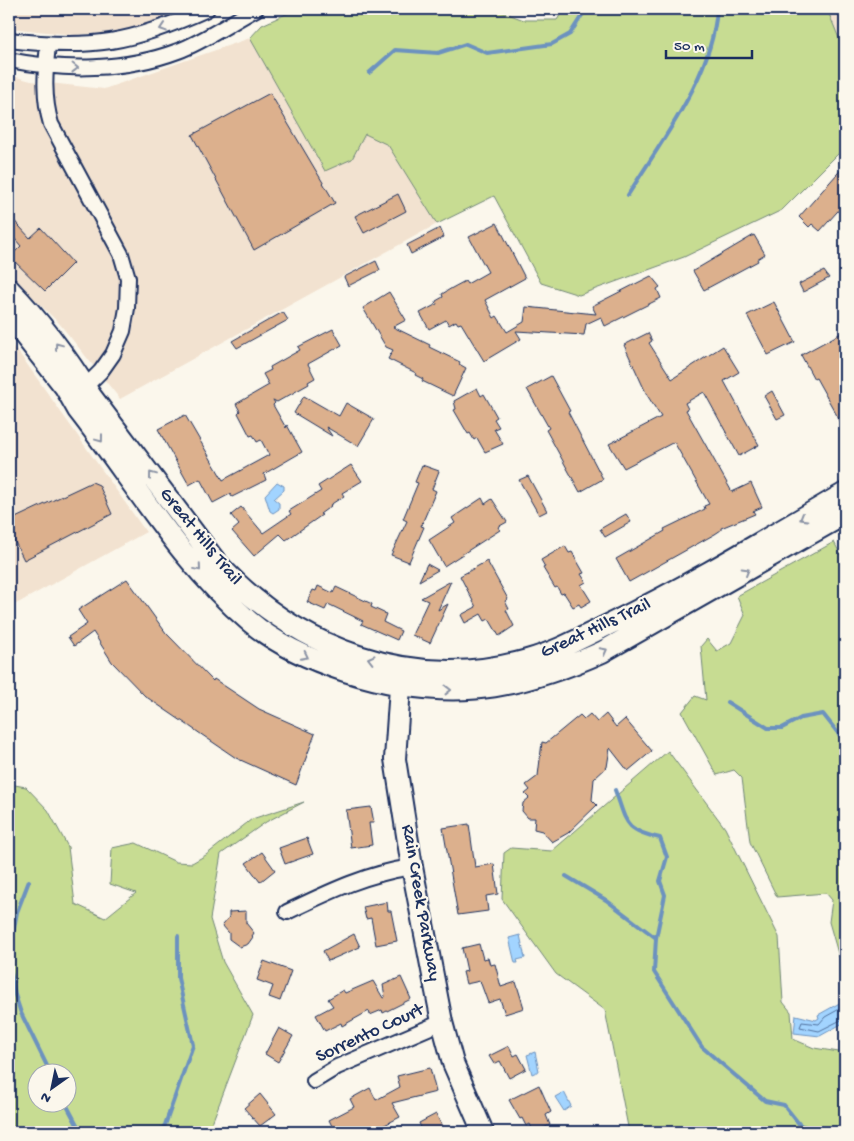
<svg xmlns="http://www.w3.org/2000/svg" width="854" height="1141" font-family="'Gochi Hand',sans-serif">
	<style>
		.built { fill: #f2e2d0 }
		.green { fill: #c7dc92; stroke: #718678; fill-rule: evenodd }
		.water { fill: #a2d4ff; stroke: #6c92bf }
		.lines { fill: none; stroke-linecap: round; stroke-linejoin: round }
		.shore { stroke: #51719e; stroke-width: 1 }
		.stream { stroke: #6c92bf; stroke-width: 4 }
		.building { fill: #dcb08d; stroke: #1b2f5e }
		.street-casing { stroke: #1b2f5e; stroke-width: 18 }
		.secondary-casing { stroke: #1b2f5e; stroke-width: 24 }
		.street { stroke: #fbf7ec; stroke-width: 14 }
		.secondary { stroke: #fbf7ec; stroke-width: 20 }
		.oneway { stroke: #8b93a5 }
		.labels { text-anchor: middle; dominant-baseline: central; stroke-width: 4.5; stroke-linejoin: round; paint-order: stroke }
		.street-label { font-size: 19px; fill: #1b2f5e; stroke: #fbf7ec }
	</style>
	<rect width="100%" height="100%" fill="#fbf7ec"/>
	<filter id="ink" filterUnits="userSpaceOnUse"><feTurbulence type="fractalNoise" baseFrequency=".02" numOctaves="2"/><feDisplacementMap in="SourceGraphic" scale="10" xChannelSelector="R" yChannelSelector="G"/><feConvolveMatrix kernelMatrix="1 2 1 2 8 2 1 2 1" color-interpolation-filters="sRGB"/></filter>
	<g filter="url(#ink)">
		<!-- built -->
		<path class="built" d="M9,9H192L177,17L123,32L75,35L9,28Z
			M827,9H845V53Z
			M250,38L325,171L352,159L365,134L388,145L437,224L120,399L59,323L9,275V75L31,81L104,89Z
			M9,343L19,353L146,532L9,608Z"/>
		<!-- green -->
		<path class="green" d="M297,9H494L524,20H557L564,9H827L845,53V147L782,210L684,257L579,295L541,283L494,196L437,224L388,145L365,134L352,159L325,171L250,38L262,25Z
			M834,542L845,563V969L841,964L829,922L832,900L826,893L777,897L750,842L742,778L734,770L717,775L682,712L695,696L706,700L701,646L707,639L717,651L731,643L745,615L737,596Z
			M668,751L725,828L779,937L783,1002L791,1012L793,1039L814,1048L845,1053V1132H629L605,1010L556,974L502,899L504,853L511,848L552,851Z
			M9,784L26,787L48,810L68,847L75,904L105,918L136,893L110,884L112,848L136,843L176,862L192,863L206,855L252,819L304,802L266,822L221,854L210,919L223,962L253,1015L210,1128L214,1132H9ZM38,1074H68V1104H38Z"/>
		<!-- water -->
		<path class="water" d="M277,482L284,486V490L274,499L279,503V509L273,513L270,511L265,495Z
			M520,935L525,958L517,960L518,963H515L509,938Z
			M845,1000V1022L820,1036L794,1033L796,1015L816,1020L819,1018L818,1015Z
			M535,1052L539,1071L532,1074L527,1055Z
			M564,1092L571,1106L564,1111L555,1097Z"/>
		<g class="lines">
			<!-- shore -->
			<path class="shore" d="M845,1006L825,1017L819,1024L802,1022L800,1027L819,1031L845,1018"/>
			<!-- stream -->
			<path class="stream" d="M369,73L395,50L438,53L466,44L487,53L552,44L570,34L586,9
				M628,195C663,138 712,77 717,9
				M727,702L768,728H782L801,718L823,714L845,742
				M615,790C627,822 623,830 660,838L667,857L660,881L665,895L656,938L654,972L702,1047L765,1101L784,1105L800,1125L819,1132
				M566,876L606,900L656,938
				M9,956L17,912L29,881
				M9,959L15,995L21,1013L51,1074
				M66,1104L81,1132
				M160,1132L165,1125L193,1045L178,978V936"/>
		</g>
		<!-- building -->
		<path class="building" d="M270,93L335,203L254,250L192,135Z
			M845,165V203L820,231L812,224L809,227L799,217Z
			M398,194L406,211L364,233L355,216Z
			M9,215L30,238L41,228L73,263L45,291L10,257L21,246L9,232Z
			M497,223L525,278L485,300L494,318L497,316L507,332L524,322L526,307L596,314L592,306L651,276L660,287L657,289L661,298L605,326L601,317L586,324L584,335L516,331L521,339L484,361L461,323L458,324L456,321L449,325L446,320L429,329L420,313L437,304L436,301L443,297L442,294L452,288L465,281L467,284L488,272L469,237Z
			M440,228L444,237L411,254L407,245Z
			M754,235L765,254L757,259L758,261L704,290L693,271Z
			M376,261L380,270L348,286L344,277Z
			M824,271L829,278L803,292L799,284Z
			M389,292L406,320L393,327L430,345L429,347L460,362L459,364L466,368L453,396L422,381L423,379L415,375L416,373L388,359L393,350L386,347L363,308Z
			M774,302L795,342L768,355L747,315Z
			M283,312L288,320L237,348L232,341Z
			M333,329L342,345L308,364L315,378L308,382L309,384L277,402L273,400L275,403L273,405L286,428L287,425L302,452L264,474L266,480L232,497L230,494L213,503L200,479L189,485L158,429L185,415L223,480L269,455L261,440L257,442L253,435L250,436L238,413L240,411L236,404L269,385L263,374L271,370L270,367L300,350L298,347Z
			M845,331V362L839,365L845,376V430L816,378L814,379L801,355Z
			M648,333L652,341L649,343L672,379L723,346L739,372L724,381L759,445L739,456L704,392L685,403L688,409L686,410L732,492L751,483L762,507L753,511L755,514L721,528V530L715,534L629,582L616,559L665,531L664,529L705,509L704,506L709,504L674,442L624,468L609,444L661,417L647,395L624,345Z
			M551,376L570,411L568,412L603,479L580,492L546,430L549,428L527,389Z
			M477,388L481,396L484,394L497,417L494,419L499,427L494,429L503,444L485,452L477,438L474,440L470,433L468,434L454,410L456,409L454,401Z
			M772,391L785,415L777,419L764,396Z
			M304,396L339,416L346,403L374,419L358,446L326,427L332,436L294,413Z
			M351,465L362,481L342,493L344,496L330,505L331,506L320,514L322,515L286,540L280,534L254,556L232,531L239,525L231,515L241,507L263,533L291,514L289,511L321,491L318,486Z
			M422,465L439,471L432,489L436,491L421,526L424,527L409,562L391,555L407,521L403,519L418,483L415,482Z
			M528,476L547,511L539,515L519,480Z
			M92,482L99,485L112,514L24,560L9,530V521Z
			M482,498L485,504L492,499L507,522L498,527L500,530L444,566L429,540L455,523L452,518Z
			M626,514L631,522L605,537L600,529Z
			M565,546L569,553L572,552L584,573L581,574L586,582L581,585L591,601L581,607L579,604L573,607L564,593L561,594L557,587L555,588L543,568L545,567L541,560Z
			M487,561L508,599L505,601L509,609L506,610L514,626L499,636L489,619L485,621L481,614L465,623L461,615L476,607L460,576Z
			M427,564L438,570L419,581Z
			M127,579L166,633L213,681L214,679L259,709L315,734L296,785L236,758L145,696L112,662L93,632L74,646L68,637L87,624L78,610Z
			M451,581L438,610L448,604L430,643L412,635L428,601L421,598Z
			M318,586L333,593L336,587L372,604L371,607L386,614L383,622L401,631L397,640L361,624L363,621L328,604L325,610L307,602L313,590L316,591Z
			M590,714L597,722L606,714L616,727L625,719L652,751L628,771L610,748L607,767L594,779L592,800L597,805L568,833L552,842L542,831L534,829L535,818H528L522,811L523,803L529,798L525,794L530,790L526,785L538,776L542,742L546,743L580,715L584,719Z
			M371,807L374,823H369L372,845L351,848L346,810Z
			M469,824L475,867L494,864L498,894L486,896L488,911L458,915L443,828Z
			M307,838L313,854L285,864L279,848Z
			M262,852L275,870L260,882L246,863Z
			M387,902L388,911H391L397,941L376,945L371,918L366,919L363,907Z
			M246,911V923L254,933L252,936L253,937L248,944L240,947L229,939V933L222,925L229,917V912Z
			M354,934L360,947L328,961L323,951Z
			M479,944L483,959L488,958L490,965L495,964L501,987L516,982L524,1008L505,1014L500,999L488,1003L480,981L466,984L463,972L467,971L462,948Z
			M264,961L291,971L280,1001L269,997L273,986L257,980Z
			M401,977L411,999L383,1013L382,1010L370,1015L369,1011L342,1026L341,1023L325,1031L316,1015L333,1006L328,999L343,990L345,993L373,981L383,998L385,997L383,985Z
			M279,1028L293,1036L278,1062L265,1054Z
			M509,1046L514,1056L518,1054L526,1069L509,1078L500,1061L494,1064L489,1056Z
			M430,1068L436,1092L392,1103L400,1117L371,1132H367L364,1127L355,1132H335L329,1120L354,1107L350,1099L370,1088L376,1100L400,1087L397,1076Z
			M539,1085L551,1112L546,1115L550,1125L534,1132L530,1124L526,1126L522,1118L520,1119L509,1100Z
			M260,1094L276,1114L260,1126L244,1108Z
			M436,1114L445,1132H423L419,1123Z"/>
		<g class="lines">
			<!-- street casing -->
			<g class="street-casing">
				<path id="street" d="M9,40C91,50 132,43 207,9
					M48,45C45,73 43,97 51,124L121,254L128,278L127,308L123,331L113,354L101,371L80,392
					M9,60C64,71 125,71 178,51C205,41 231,22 256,9
					M287,912C329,892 365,874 412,867
					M314,1081L337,1067L442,1022"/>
			</g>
			<!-- secondary casing -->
			<g class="secondary-casing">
				<path id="secondary" d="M9,289C41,322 67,357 91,396L216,562C294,648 412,693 527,660C556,652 583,637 610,624C691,585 768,538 845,493
					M9,316L65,387L78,410C133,480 180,562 249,621C276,644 311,660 345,671C442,702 510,693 602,652L845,514
					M401,673L395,759L412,867L442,1022L453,1063L483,1132"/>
			</g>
			<!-- street -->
			<use href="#street" class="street"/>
			<!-- secondary -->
			<use href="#secondary" class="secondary"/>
		</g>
		<!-- one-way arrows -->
		<defs><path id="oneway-chevron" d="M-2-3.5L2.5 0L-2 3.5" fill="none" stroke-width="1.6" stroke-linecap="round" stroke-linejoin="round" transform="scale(1.25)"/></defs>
		<g class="oneway">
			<use href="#oneway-chevron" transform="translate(163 28) rotate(162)"/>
			<use href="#oneway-chevron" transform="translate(75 68) rotate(1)"/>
			<use href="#oneway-chevron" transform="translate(58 346) rotate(-127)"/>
			<use href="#oneway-chevron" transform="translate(100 439) rotate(53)"/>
			<use href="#oneway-chevron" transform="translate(152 475) rotate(-127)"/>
			<use href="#oneway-chevron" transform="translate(803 518) rotate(150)"/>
			<use href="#oneway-chevron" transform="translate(198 568) rotate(50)"/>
			<use href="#oneway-chevron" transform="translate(746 571) rotate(-30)"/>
			<use href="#oneway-chevron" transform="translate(604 651) rotate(-28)"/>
			<use href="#oneway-chevron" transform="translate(305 656) rotate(26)"/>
			<use href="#oneway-chevron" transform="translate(371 659) rotate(-166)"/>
			<use href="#oneway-chevron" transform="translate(448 690)"/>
		</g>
	</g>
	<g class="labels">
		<!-- street labels -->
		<g class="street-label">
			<text transform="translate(200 537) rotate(51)">Great Hills Trail</text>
			<text transform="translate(596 629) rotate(-25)">Great Hills Trail</text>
			<text transform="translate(420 903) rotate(80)">Rain Creek Parkway</text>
			<text transform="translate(370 1034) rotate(-25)">Sorrento Court</text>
		</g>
	</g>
	<!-- margin -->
	<rect width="854" height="1141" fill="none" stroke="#fbf7ec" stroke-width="30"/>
	<rect x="15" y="15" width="824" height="1111" fill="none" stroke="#1b2f5e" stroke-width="2" filter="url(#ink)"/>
	<!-- north arrow -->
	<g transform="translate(52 1088) rotate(213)"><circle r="24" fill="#fbf7ec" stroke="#a1a7b3"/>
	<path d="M0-4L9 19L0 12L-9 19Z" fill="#1b2f5e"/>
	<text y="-8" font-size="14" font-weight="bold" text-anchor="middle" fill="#1b2f5e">N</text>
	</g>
	<!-- scale -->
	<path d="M666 50v8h86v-8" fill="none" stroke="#1b2f5e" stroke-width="2.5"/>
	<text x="674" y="50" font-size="15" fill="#1b2f5e" stroke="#fbf7ec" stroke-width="4" paint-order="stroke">50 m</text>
</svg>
